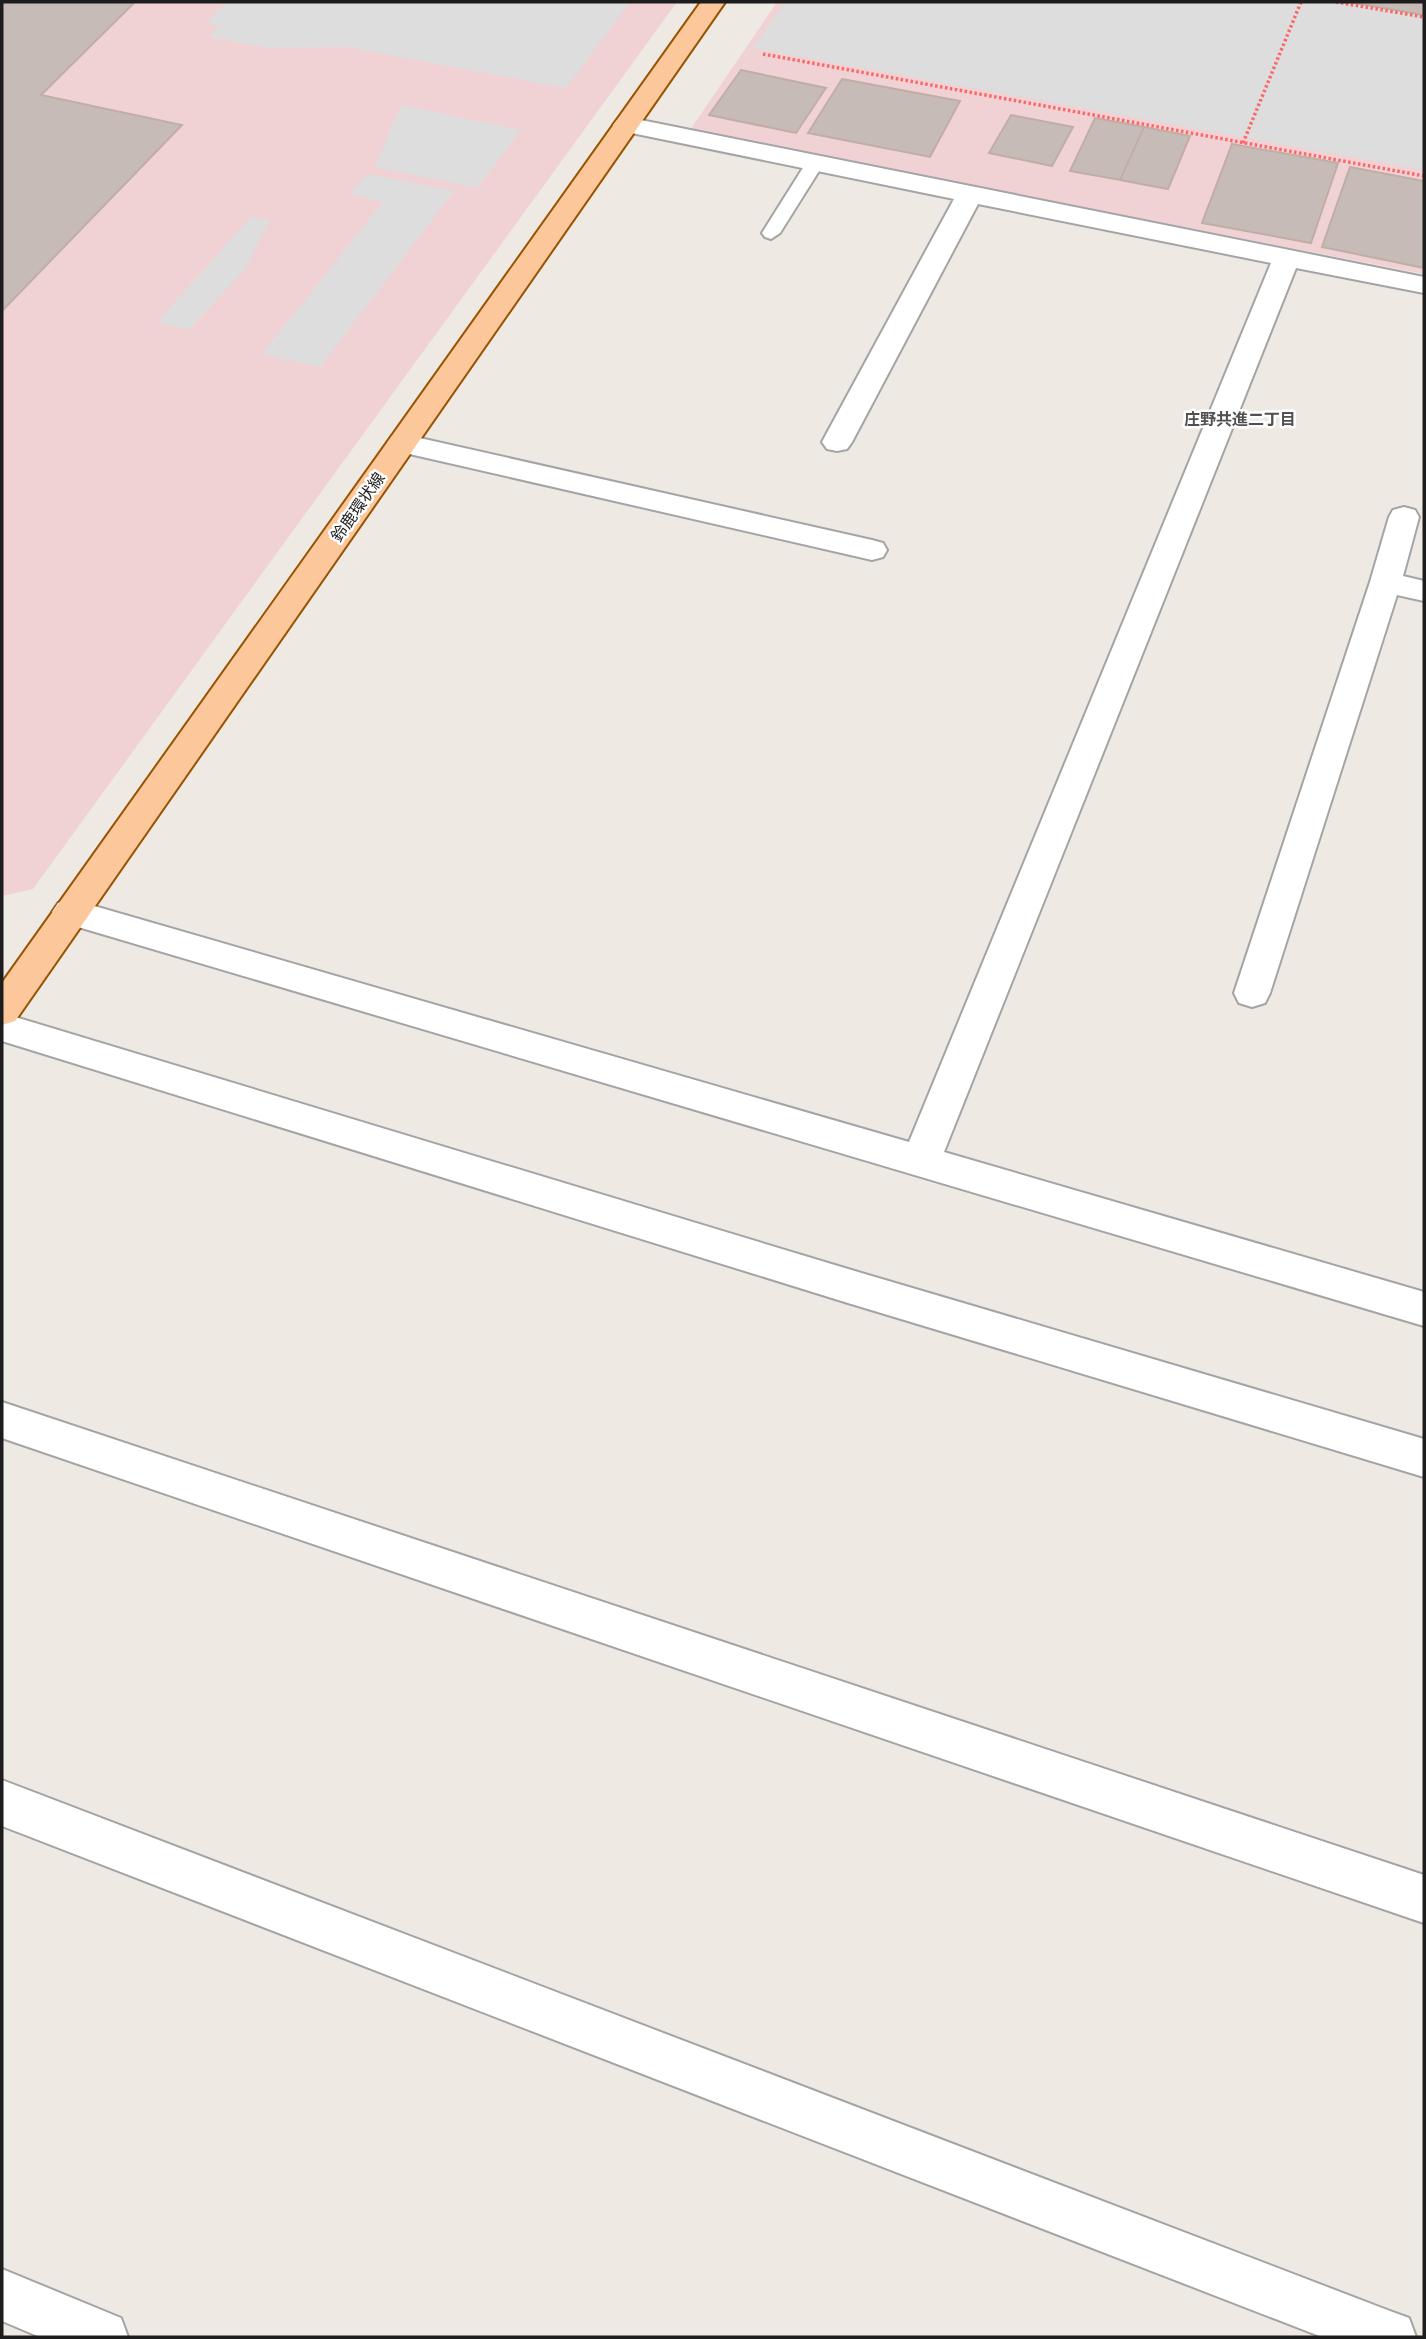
<svg xmlns="http://www.w3.org/2000/svg" width="1426" height="2339" font-family="'Public Sans','Noto Sans JP',sans-serif">
	<style>
		.commercial { fill: #f0d2d4 }
		.parking { fill: #ddd }
		.building { fill: #c6bbb6; stroke: #c0aea5; stroke-width: 2 }
		.lines { fill: none; stroke-linecap: round; stroke-linejoin: round }
		.service-casing { stroke: #a4a4a4; stroke-width: 4 }
		.minor-casing { stroke: #a4a4a4; stroke-width: 4 }
		.tertiary-casing { stroke: #a4a4a4; stroke-width: 4 }
		.primary-casing { stroke: #975300; stroke-width: 4 }
		.path { stroke: #fb686a; stroke-width: 3.5; stroke-dasharray: 2.5 2.5; stroke-linecap: butt }
		.service { fill: #fff; fill-rule: evenodd }
		.minor { fill: #fff; fill-rule: evenodd }
		.tertiary { fill: #fff; fill-rule: evenodd }
		.primary { fill: #fcc79a; fill-rule: evenodd }
		.labels { text-anchor: middle; dominant-baseline: central; stroke-width: 5; stroke-linejoin: round; paint-order: stroke }
		.far-neighbourhood-label { font-size: 16px; font-weight: bold; fill: #505050; stroke: #fff }
		.far-street-label { font-size: 16px; fill: #1d1d1d; stroke: #fff }
	</style>
	<rect width="100%" height="100%" fill="#efe9e3"/>
	<!-- commercial -->
	<path class="commercial" d="M2,2H677L33,889L2,896Z
		M777,2H1424V274L690,130Z"/>
	<!-- parking -->
	<path class="parking" d="M226,2H630L566,88L347,47L268,48L209,37L219,26L206,23Z
		M785,2H1337L1424,16V170L753,48Z
		M401,105L521,130L477,188L375,167Z
		M367,174L454,191L320,367L262,354L383,202L350,194Z
		M251,217L270,220L244,270L189,330L157,322Z"/>
	<!-- building -->
	<path class="building" d="M2,2H135L41,95L182,125L2,311Z
		M1349,2H1424V15Z
		M741,70L826,88L796,133L709,115Z
		M842,79L960,101L930,157L808,133Z
		M1011,115L1073,127L1052,166L989,153Z
		M1095,118L1144,127L1120,180L1070,171Z
		M1144,127L1190,136L1168,189L1120,180Z
		M1232,144L1338,163L1311,243L1202,223Z
		M1350,167L1424,181V268L1322,247Z"/>
	<g class="lines">
		<!-- service casing -->
		<g class="service-casing">
			<path id="service" d="M815,158L824,163L780,233L771,239L765,237L762,233L806,163Z"/>
		</g>
		<!-- minor casing -->
		<g class="minor-casing">
			<path id="minor" d="M626,117L1424,277V293L1296,268L944,1152L1424,1292V1326L58,921L52,912L58,903L70,899L909,1142L1271,263L978,204L852,442L847,449L837,451L827,449L822,442L954,199L617,130L613,125L617,120Z
				M402,434L872,540L883,543L887,550L883,557L872,560L392,450L387,443L392,436Z
				M1404,507L1415,510L1419,517L1403,576L1424,581V601L1397,595L1270,993L1265,1003L1252,1007L1239,1003L1234,993L1370,582L1389,517L1393,510Z
				M2,1402L1424,1875V1923L2,1438Z
				M2,1780L1390,2311L1409,2318L1416,2337H1322L2,1826Z
				M2,2269L121,2318L128,2337H40L2,2321Z"/>
		</g>
		<!-- tertiary casing -->
		<g class="tertiary-casing">
			<path id="tertiary" d="M2,1013L848,1269L1424,1439V1477L848,1303L2,1041Z"/>
		</g>
		<!-- primary casing -->
		<g class="primary-casing">
			<path id="primary" d="M701,2H725L15,1021L2,1025V983Z"/>
		</g>
		<!-- path -->
		<path class="path" d="M1336,2L1424,17
			M763,54L1424,176
			M1243,143L1301,2"/>
		<!-- service -->
		<use href="#service" class="service"/>
		<!-- minor -->
		<use href="#minor" class="minor"/>
		<!-- tertiary -->
		<use href="#tertiary" class="tertiary"/>
		<!-- primary -->
		<use href="#primary" class="primary"/>
	</g>
	<g class="labels">
		<!-- far-neighbourhood labels -->
		<g class="far-neighbourhood-label">
			<text x="1240" y="419">庄野共進二丁目</text>
		</g>
		<!-- far-street labels -->
		<g class="far-street-label">
			<text transform="translate(358 507) rotate(-55)">鈴鹿環状線</text>
		</g>
	</g>
	<!-- border -->
	<rect width="1426" height="2339" fill="none" stroke="#1d1d1d" stroke-width="7"/>
</svg>
